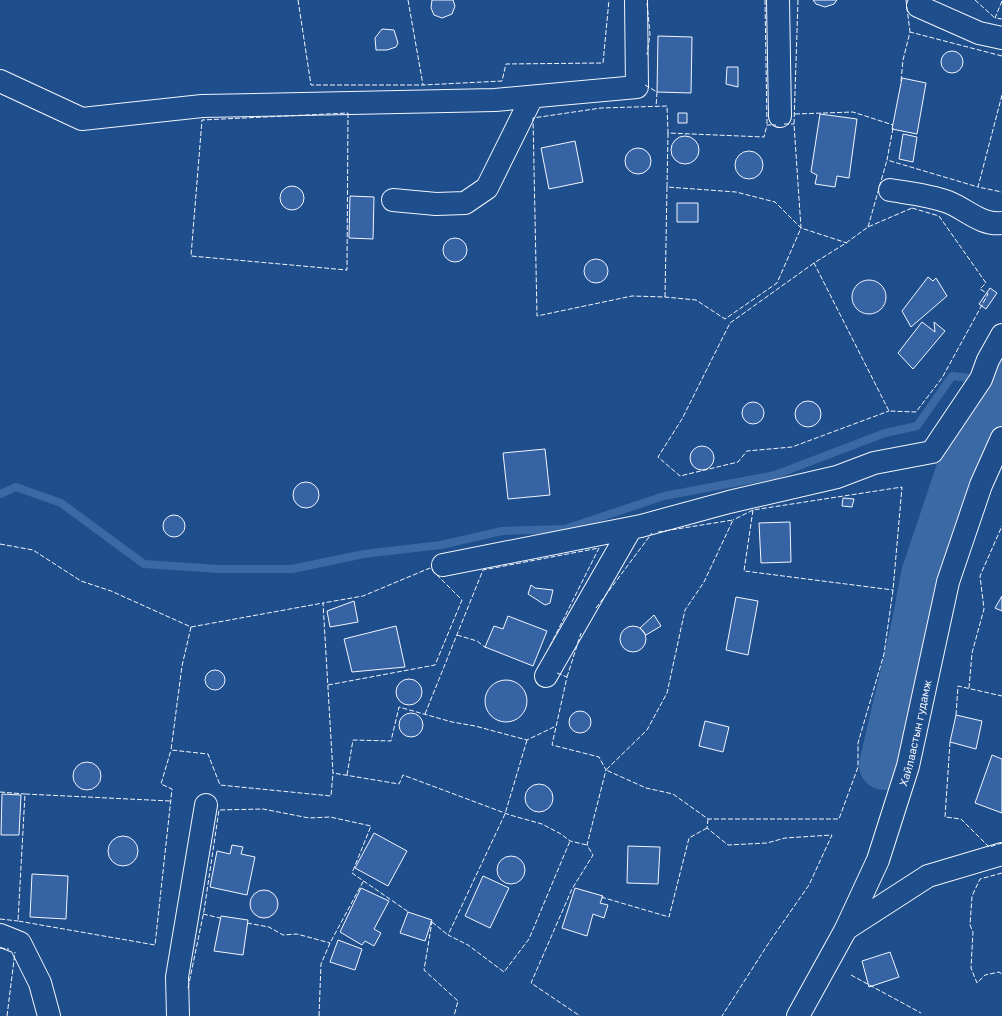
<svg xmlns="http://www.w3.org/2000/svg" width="1002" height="1016" font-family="'Golos Text',sans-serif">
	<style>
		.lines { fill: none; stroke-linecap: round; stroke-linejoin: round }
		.stream { stroke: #3b69a3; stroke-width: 8 }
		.river { stroke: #3b69a3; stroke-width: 50 }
		.building { fill: #3563a3; stroke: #f2f6ff }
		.minor-casing { stroke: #f2f6ff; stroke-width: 24 }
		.major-casing { stroke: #f2f6ff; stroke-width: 24 }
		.minor { stroke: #1f4e8c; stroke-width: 22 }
		.major { stroke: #1f4e8c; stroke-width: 22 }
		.fence { stroke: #f2f6ff; stroke-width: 1; stroke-dasharray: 5 2; stroke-linecap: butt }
		.labels { text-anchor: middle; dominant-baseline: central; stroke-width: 3; stroke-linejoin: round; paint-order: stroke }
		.street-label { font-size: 11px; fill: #f2f6ff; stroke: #1f4e8c }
	</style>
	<rect width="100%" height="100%" fill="#1f4e8c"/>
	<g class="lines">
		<!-- stream -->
		<path class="stream" d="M0,494L16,487L61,503L144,564L219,569H292L364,554L441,545L502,531L565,529L664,496L775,475L885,433L917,426L952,376L981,379L1002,374"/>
		<!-- river -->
		<path class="river" d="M884,765L916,628L926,575L974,432L1002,375"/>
	</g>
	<!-- building -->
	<path class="building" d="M432,0H453L455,6L452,14L442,18L434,15L431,8Z
		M813,0H837L834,4L825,7L816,4Z
		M382,29L394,30L398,43L396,47L387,50H376L375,38Z
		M658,36L692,37L691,93L657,92Z
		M941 62a11 11 0 1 1 22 0a11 11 0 1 1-22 0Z
		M727,67H738V87L726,84Z
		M902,78L926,83L917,134L892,129Z
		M678,113H687V123H678Z
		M820,114L857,119L849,178L837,176L835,187L815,184L817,175L811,172Z
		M903,134L917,137L913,162L899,159Z
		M671 150a14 14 0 1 1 28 0a14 14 0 1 1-28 0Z
		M575,141L583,182L549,189L541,148Z
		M625 161a13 13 0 1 1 26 0a13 13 0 1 1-26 0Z
		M735 165a14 14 0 1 1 28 0a14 14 0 1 1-28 0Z
		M280 198a12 12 0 1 1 24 0a12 12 0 1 1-24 0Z
		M350,196L374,197L373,239L349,238Z
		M677,203H698V222H677Z
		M443 250a12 12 0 1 1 24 0a12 12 0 1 1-24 0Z
		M584 271a12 12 0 1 1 24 0a12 12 0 1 1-24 0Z
		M928,277L933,281L936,278L947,296L911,327L902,311Z
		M852 297a17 17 0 1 1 34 0a17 17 0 1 1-34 0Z
		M990,288L997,293L986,309L979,304Z
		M922,322L935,332L934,322L945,331L913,369L898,353Z
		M795 414a13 13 0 1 1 26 0a13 13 0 1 1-26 0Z
		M742 413a11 11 0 1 1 22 0a11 11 0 1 1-22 0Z
		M690 458a12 12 0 1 1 24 0a12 12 0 1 1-24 0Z
		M545,449L550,495L508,499L503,453Z
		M293 495a13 13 0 1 1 26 0a13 13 0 1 1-26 0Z
		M843,498L854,499L852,507L842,506Z
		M163 526a11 11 0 1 1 22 0a11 11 0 1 1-22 0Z
		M790,522L791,562L761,563L759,523Z
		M531,585L535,588L553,590L550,603L545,605L528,594Z
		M1002,596V611L995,608Z
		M736,597L758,601L748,655L726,650Z
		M354,601L358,622L330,627L327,611Z
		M654,615L661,626L646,635L640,628Z
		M508,616L547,631L533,666L485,647L494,626L503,629Z
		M396,626L405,667L352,672L344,639Z
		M620 639a13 13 0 1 1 26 0a13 13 0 1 1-26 0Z
		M205 680a10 10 0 1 1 20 0a10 10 0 1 1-20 0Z
		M396 692a13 13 0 1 1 26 0a13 13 0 1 1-26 0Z
		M485 701a21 21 0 1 1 42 0a21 21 0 1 1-42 0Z
		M569 722a11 11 0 1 1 22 0a11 11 0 1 1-22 0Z
		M399 725a12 12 0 1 1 24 0a12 12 0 1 1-24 0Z
		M956,715L982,721L976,749L950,742Z
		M705,721L729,727L723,752L699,746Z
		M992,755L1002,759V813L975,803Z
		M73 776a14 14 0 1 1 28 0a14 14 0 1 1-28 0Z
		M525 798a14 14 0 1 1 28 0a14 14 0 1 1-28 0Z
		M2,794L21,795L19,835H1Z
		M374,833L407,851L388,886L355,868Z
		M108 851a15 15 0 1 1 30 0a15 15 0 1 1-30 0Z
		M232,845L243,847L241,854L255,857L247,895L210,887L217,851L230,854Z
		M628,846L660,847L658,884L627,883Z
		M497 870a14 14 0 1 1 28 0a14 14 0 1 1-28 0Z
		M32,874L68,876L66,919L30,917Z
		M483,876L509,888L490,928L465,916Z
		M361,888L389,901L374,929L381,933L374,946L365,941L362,945L340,932Z
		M575,888L603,896L600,903L608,905L604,918L593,914L587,936L562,928Z
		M250 904a14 14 0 1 1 28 0a14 14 0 1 1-28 0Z
		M408,912L432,920L425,941L400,933Z
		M221,916L248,920L243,955L214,951Z
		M338,940L362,949L355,970L330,962Z
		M890,952L899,977L869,987L862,961Z"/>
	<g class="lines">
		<!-- minor casing -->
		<g class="minor-casing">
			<path id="minor" d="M778,0L780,116
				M918,6L979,33L1002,38
				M0,81L82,119L202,106L495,100L637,87L636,0
				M890,190C909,193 929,195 948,202C966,209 982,226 1002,223
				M393,200L436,204L465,203L487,188L532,97
				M443,565L641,526L729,502L837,477L874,463L932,452L981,379L988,360L1002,335
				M546,676L631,528
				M846,929L928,876L1002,854
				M0,935L20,943L40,983L49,1016
				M178,1016L177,977L206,805"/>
		</g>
		<!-- major casing -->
		<g class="major-casing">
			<g id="major">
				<path id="s1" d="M798,1016L846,929L878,860L908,766L948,582L981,485L1002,438"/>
			</g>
		</g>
		<!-- minor -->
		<use href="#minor" class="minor"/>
		<!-- major -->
		<use href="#major" class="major"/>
		<!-- fence -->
		<path class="fence" d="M298,0L311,85H423
			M408,0L423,85L502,81L506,64L603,63L609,0
			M765,0L767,125
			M798,0L794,124L801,228L847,243
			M906,0L910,32
			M975,0L995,18
			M1002,1L995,18L1002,19
			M647,3L650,34L647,55
			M901,81L903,60L910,32L1002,56
			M645,85L657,92L656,107
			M1002,95L978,187L1002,192
			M348,113L347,270L191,256L202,120Z
			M795,114L853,112L893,125
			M784,124H794
			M893,128L887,160L978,187
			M667,187L668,133
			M912,208L939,216L986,283L980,289L988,294L942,378L916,412L889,411L814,263L846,243L868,227Z
			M868,227L887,160
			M814,263L730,323L682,419L658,457L680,476L738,462L747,451L792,447L889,411
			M665,297L667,187L736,192L775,202L801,228L777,283L725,319L696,300L665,297L632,296L537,316L533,118L601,108L667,106L668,133L764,137L767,125H776
			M753,510L744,571L893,590
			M658,532L733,520L704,582L685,610L667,693L647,730L606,770L646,788L673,794L708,819H839L858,767V743L884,654L893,590L902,487L753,510L733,520
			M0,544L33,550L81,581L111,591L191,627L182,666L171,750L208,754L220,785L331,796L333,773
			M596,608L652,533
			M191,627L323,603
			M457,635L477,641L486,648
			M557,673L567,677L552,745L599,757L606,770L587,845L593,855L572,889L531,983L580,1016
			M567,677L581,633
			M328,685L435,665L462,600L430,568L363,596L323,603L333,773L399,784L403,775L510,815L542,824L561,834L570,841L587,845
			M969,688L972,653L984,609L980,576L1002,526
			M425,714L483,570L599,548L550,646
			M956,715L958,686L1002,696
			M527,740L505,814L448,935L468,945L504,972L529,939L570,841
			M950,742L945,817L961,819L989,847L1002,843
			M347,775L353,740L391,741L399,707L452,722L475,726L527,740L556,726
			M0,792L25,794
			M170,801L25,794L18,921L155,945L172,789L161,784L171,750
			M708,819L707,828L728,845L767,843L785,838L832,835L809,885L770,941L722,1016
			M1002,873L980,879L972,896L970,925L973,932L971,968L977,983L985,975L999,972L1002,974
			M601,897L669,917L689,838L707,828
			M203,914L220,918
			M0,919L18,921
			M430,922H432L424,970L458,1001L454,1016
			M432,922L448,935
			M247,923L269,927L283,935L297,934L330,943
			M0,948L9,949
			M851,975L921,1013
			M188,988L204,911L219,810L263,809L309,818L330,817L371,826L352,873L410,913
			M7,1016L15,952
			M319,1016L321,964L330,943L364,880"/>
	</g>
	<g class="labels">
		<!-- street labels -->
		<g class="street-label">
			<text stroke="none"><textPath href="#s1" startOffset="308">Хайлаастын гудамж</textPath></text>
		</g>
	</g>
</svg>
